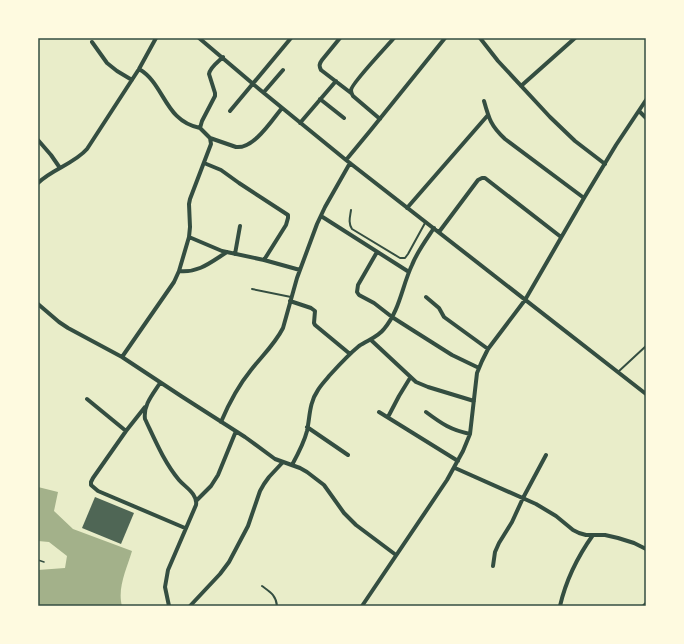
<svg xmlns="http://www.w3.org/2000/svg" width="684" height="644" font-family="'Asap Condensed',sans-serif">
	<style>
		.water { fill: #a3b18a }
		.building { fill: #4f6655 }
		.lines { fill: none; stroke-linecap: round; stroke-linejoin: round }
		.path { stroke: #344e41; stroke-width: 1.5 }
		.service { stroke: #344e41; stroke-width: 2 }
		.minor { stroke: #344e41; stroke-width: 4 }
		.neatline { fill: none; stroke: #344e41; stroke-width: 1.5 }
	</style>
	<rect width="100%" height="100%" fill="#e9edc9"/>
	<!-- water -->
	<path class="water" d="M38,487L58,492L54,511L73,529L132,551C127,568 117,588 122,606H38V570L65,568L67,556L49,542L38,541Z"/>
	<!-- building -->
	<path class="building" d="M95,497L134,513L121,544L82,528Z"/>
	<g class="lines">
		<!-- path -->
		<path class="path" d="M38,560L44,562"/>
		<!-- service -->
		<path class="service" d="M351,210C350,217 348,223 352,229L400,258H405L408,254L425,223
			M252,289L291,297
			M618,372L646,346
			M262,586C270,592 276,595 277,606"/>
		<!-- minor -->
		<path class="minor" d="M199,38L259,89L346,160L646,394
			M340,38L322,60C319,64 319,66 321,70L351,93
			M480,38L498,61L550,117L575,141L605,164
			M92,42L107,63L117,71L132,80
			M139,69C165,84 164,121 200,128
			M521,86L575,38
			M264,92L283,70
			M320,99L344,118
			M484,101C489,119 491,126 505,139L584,198
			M230,111L291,38
			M639,111L646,118
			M380,119L353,96C352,94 351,93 351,90C351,84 388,45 394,38
			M300,123L336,81
			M210,138L236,147C254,149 272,120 282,108
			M38,140L51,155L60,168
			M346,160L370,131L445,38
			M204,163L221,170L239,183L288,215V218L286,225L264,260
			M38,183C52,169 74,164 87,149L139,69L156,38
			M407,208L488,115
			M321,216L409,272
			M439,232L478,180L482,178H485L561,237
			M189,237L222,251L264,260L300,270
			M377,252L358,285L357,292L359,295L374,303L392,317L414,331L452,355L479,368
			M235,254L240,226
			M179,271C199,273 211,262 227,252
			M426,297L439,308L444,317L488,349
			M290,301L311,308L315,311L314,323L315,325L350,354
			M38,304L59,322L68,328L122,357L181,396L245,437L275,459L300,468L307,472L324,485L344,513L356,525L396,555
			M371,340L416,382L428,387L474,401
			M122,357L174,282L179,271L189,237L190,227L189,204L190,199L211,144L210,138L200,128L202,121L215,96V93L209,74C210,67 218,62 223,57
			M160,383C153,394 143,405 145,419C155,440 164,462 179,480C185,487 198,494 196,505L168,570L165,587L169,606
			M87,399L126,431
			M145,407L126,431L93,478L91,482V485L98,491L185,528
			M379,412L458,461
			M426,412C442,424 451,430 470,434
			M388,417L399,396L410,378
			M221,422C229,403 238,386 251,370C262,356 275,344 283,328L297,278L317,224L325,207L350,163
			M307,427L348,455
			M292,465C298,454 304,443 307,431C310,417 309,403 318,390C321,385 325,381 329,376C339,365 348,355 359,346C368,340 378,337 384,329C400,310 402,286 412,265C417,252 426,240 434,228
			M455,468L536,504L556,516L573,530L579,533L586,535H605L618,538L634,543L646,549
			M196,501L211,486L218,475L236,431
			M493,566L495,552L499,543L512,522L523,498L546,455
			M190,606L220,574L229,562L248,526L260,491L264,484L269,477L283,462
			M362,606L447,480L463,451L470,434L477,373L482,361L488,349L525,300L584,198L616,145L646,100
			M560,606C566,580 578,556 593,535
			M644,606L646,604"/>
	</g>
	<!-- border -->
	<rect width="684" height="644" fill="none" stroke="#fefae0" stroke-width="78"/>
	<rect x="39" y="39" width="606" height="566" class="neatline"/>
</svg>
